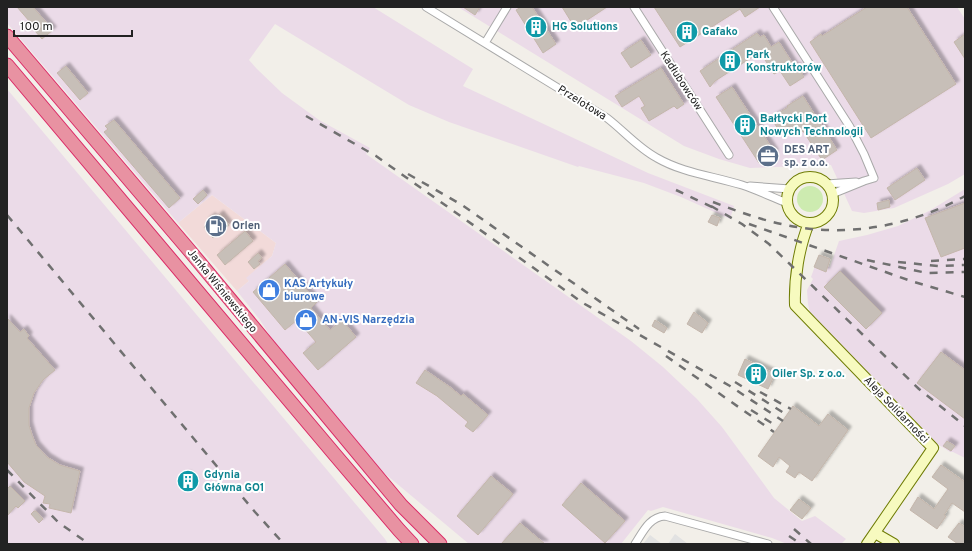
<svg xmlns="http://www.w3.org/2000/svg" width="972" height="551" font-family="Overpass,sans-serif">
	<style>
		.commercial { fill: #f2dad9 }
		.industrial { fill: #ebdbe8 }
		.grass { fill: #cdebb0 }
		.parking { fill: #e2e2e2 }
		.building { fill: #c7bfb8; stroke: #c4b6ab; filter: url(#shadow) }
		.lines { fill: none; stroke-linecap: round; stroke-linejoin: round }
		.street-casing { stroke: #a9a9a9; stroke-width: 9 }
		.secondary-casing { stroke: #707d05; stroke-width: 12 }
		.highway-casing { stroke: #dc2a67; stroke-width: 15 }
		.street { stroke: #fff; stroke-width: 7 }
		.secondary { stroke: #f7fabf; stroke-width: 10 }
		.highway { stroke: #e892a2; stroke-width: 13 }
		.rail { stroke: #707070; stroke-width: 2.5; stroke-dasharray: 8 8; stroke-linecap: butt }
		.labels { text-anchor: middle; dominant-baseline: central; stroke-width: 4; stroke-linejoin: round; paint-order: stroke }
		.culture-label { font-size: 11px; font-weight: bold; fill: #0d838f; stroke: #fff; text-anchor: start }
		.street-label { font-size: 11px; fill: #222; stroke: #fff }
		.service-label { font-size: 11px; font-weight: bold; fill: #4e5e75; stroke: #fff; text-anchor: start }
		.shop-label { font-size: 11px; font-weight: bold; fill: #366cbe; stroke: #fff; text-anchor: start }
	</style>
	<defs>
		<filter id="shadow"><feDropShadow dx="3.5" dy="-3.5" stdDeviation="1" flood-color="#0004"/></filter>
	</defs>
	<rect width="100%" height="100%" fill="#f2efe9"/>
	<!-- commercial -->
	<path class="commercial" d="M212,195L276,243L272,256L247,278L249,281L237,291L178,223Z"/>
	<!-- industrial -->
	<path class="industrial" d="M7,7H373L473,69L463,86L648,173L734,206L730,219L681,197L644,183L579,166L578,167L449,122L409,105L275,24L249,60L257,69L282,93L319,120L370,148L366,154L631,341L663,367L697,399L722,427L774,498L802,521L815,516L846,539L841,544H787L772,538L663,507L651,511L648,510L621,544H469L383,472L274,342L260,320L237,291L249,281L246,278L272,256L276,243L212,195L178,223L7,23Z
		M458,7H957L965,19V174L948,184L894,208L864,213L852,211L831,165L750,168L719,159L684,146Z
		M7,89L385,539L388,544H7Z
		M965,189V458L953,452H950L936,443L810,313L808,304L807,290L813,279L811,277L819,255L830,259L828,266L830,267L839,241L867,235L898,226L929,211Z"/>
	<!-- grass -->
	<path class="grass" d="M797 199a13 13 0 1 1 26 0a13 13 0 1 1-26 0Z"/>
	<!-- parking -->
	<path class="parking" d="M675,534L688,544H668Z
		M650,535L662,544H643Z"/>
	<!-- building -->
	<path class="building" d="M17,7H33L53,30L42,39L28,23L30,22Z
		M463,7H480L475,15Z
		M521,7H532L556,44L543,53L516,10Z
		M562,7H607L575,28Z
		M654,7H760L745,17L740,9L680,47Z
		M867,7H907L956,84L871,138L810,42L821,34L822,36Z
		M757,33L760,37L764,35L771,47L779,42L795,67L797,66L804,77L790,86L780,71L774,74L760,52L715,81L710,87L700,71Z
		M965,34V59L954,42Z
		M641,40L651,55L631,68L621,53Z
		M66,66L88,93L80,100L57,73Z
		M661,68L684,104L677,109L674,106L649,121L641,108L645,106L639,96L622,107L615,96Z
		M732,87L775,153L759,163L716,97Z
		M803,96L837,150L822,160L803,131L793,135L789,126L780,132L771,118L788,107L787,106Z
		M114,120L180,198L169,208L104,132L108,129L105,126Z
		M917,168L925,180L895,200L887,188Z
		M203,190L207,195L198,204L193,199Z
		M889,200L890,207L878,210L877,203Z
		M965,203V248L941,257L925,218Z
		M220,214L229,225L213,238L204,227L208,224L206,221L212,216L214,219Z
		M712,215L720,218L717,226L708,222Z
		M245,231L253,241L225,265L217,255Z
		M258,253L262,258L258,261L260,264L254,269L248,262Z
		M819,255L830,259L826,272L814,267Z
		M285,264L317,302L311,308L330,330L342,320L356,337L318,370L303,353L316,342L297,320L285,330L253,292Z
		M840,271L882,313L866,329L824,287Z
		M694,312L708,323L702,333L687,324Z
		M7,318L20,332L24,329L29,336L27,338L55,370L43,380L34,393L29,408V425L32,435L36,445L47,457L60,465L80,471L71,513L49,508L50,504L43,503L45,496L24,482L7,462Z
		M655,320L667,328L664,333L652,326Z
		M941,352L965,370V419L917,383Z
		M745,359L775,374L768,389L738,375Z
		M425,370L450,387L461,396L463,394L488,415L473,432L465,426L468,422L437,396L416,383Z
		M793,406L819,426L828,414L848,430L812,481L799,472L795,478L786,472L790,466L779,457L773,467L758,456Z
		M947,441L955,446L951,451L943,446Z
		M941,465L965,482V512L952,503L944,515L946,516L937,529L910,510L918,497L934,509L948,489L932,477Z
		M187,474L195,483L189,487L182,478Z
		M491,476L513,494L478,535L457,516Z
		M581,483L625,521L605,543L562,505Z
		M10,486L25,501L18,508L16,506L7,516V489Z
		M799,499L811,508L802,519L790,510Z
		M34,511H36L43,519L39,523L31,514Z
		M520,523L545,544H501Z
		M959,523L965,527V544H958L948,537Z"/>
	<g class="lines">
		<!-- street casing -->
		<g class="street-casing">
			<path id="street" d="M426,7L607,118C624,131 638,148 657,158C683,173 713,176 742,185C757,190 772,197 787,203
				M634,7L729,155
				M773,7L850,127L864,154L874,178L864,181L832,194
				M485,43L507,7
				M826,184L856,182
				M750,186L790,189
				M635,544C643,532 649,517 665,516L768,544"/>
		</g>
		<!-- secondary casing -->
		<g class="secondary-casing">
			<path id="secondary" d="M787 200a23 23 0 1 1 46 0a23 23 0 1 1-46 0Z
				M809,223C799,247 794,279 795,305L933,448L867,544
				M875,533L894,544"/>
		</g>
		<!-- highway casing -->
		<g class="highway-casing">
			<path id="highway" d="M7,36L189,250L401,505L440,544
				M7,65L336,456L399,530L412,544"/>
		</g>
		<!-- street -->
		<use href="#street" class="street"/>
		<!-- secondary -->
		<use href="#secondary" class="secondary"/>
		<!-- highway -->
		<use href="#highway" class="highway"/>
		<!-- rail -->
		<path class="rail" d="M306,116L376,156L583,303L730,386L783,421
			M408,174L462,205L639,329
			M676,190L716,209
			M713,202C737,211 761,220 786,225C847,238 911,226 965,196
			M711,206L742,224L769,244L919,389L965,426
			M7,215L255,512L284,544
			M749,224L911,281L965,297
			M867,260L927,273L965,272
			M931,261L965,259
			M898,262L938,266L965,265
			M666,356L774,432
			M735,382L787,415
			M760,392L791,409
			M751,410L778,427
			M7,470L58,522L89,544
			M794,529L811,544
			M789,536L801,544"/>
	</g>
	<!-- icons -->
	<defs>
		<g id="building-disc" transform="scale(1.15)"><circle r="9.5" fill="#0f9aa8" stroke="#fff"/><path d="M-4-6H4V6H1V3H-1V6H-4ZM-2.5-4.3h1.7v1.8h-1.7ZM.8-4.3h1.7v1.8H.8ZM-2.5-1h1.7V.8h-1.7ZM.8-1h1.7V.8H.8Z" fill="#fff"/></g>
		<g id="office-disc" transform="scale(1.15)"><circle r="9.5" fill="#5c6f8a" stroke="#fff"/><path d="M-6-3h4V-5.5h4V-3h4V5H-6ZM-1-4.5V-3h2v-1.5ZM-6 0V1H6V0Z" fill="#fff"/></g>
		<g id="fuel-disc" transform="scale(1.15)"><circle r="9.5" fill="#5c6f8a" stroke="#fff"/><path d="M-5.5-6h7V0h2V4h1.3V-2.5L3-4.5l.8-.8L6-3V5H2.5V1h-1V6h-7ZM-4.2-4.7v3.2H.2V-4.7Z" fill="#fff"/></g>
		<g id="shop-disc" transform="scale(1.15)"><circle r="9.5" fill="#3f7fe0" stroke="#fff"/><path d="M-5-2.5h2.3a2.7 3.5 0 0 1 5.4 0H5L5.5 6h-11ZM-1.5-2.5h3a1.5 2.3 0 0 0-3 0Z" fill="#fff"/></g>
	</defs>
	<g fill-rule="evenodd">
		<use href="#building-disc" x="536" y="27"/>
		<use href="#building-disc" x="687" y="32"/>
		<use href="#building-disc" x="730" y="61"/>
		<use href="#building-disc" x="745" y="125"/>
		<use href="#office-disc" x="768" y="156"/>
		<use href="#fuel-disc" x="216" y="226"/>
		<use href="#shop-disc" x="269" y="290"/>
		<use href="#shop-disc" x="306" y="320"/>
		<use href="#building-disc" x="756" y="374"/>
		<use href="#building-disc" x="188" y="481"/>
	</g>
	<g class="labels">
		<!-- culture labels -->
		<g class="culture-label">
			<text x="552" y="27">HG Solutions</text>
			<text x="702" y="32">Gafako</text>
			<text x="746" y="55">Park<tspan x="746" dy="13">Konstruktorów</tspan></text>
			<text x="760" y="119">Bałtycki Port<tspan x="760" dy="13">Nowych Technologii</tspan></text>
			<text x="772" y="374">Oiler Sp. z o.o.</text>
			<text x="204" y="475">Gdynia<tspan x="204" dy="13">Główna GO1</tspan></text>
		</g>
		<!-- street labels -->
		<g class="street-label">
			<text transform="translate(681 81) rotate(57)">Kadłubowców</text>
			<text transform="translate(582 103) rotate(32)">Przelotowa</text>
			<text transform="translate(222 291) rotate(51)">Janka Wiśniewskiego</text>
			<text transform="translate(896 410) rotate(46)">Aleja Solidarności</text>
		</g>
		<!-- service labels -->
		<g class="service-label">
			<text x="784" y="150">DES ART<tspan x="784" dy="13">sp. z o.o.</tspan></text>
			<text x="232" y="226">Orlen</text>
		</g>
		<!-- shop labels -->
		<g class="shop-label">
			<text x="284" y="284">KAS Artykuły<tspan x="284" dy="13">biurowe</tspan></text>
			<text x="322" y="320">AN-VIS Narzędzia</text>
		</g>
	</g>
	<!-- border -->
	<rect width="972" height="551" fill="none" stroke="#222222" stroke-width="16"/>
	<!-- scale -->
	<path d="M14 30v6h118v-6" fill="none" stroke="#222222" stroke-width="2"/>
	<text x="20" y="30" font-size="12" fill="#222222" stroke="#ffffff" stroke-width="3" paint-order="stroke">100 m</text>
</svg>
